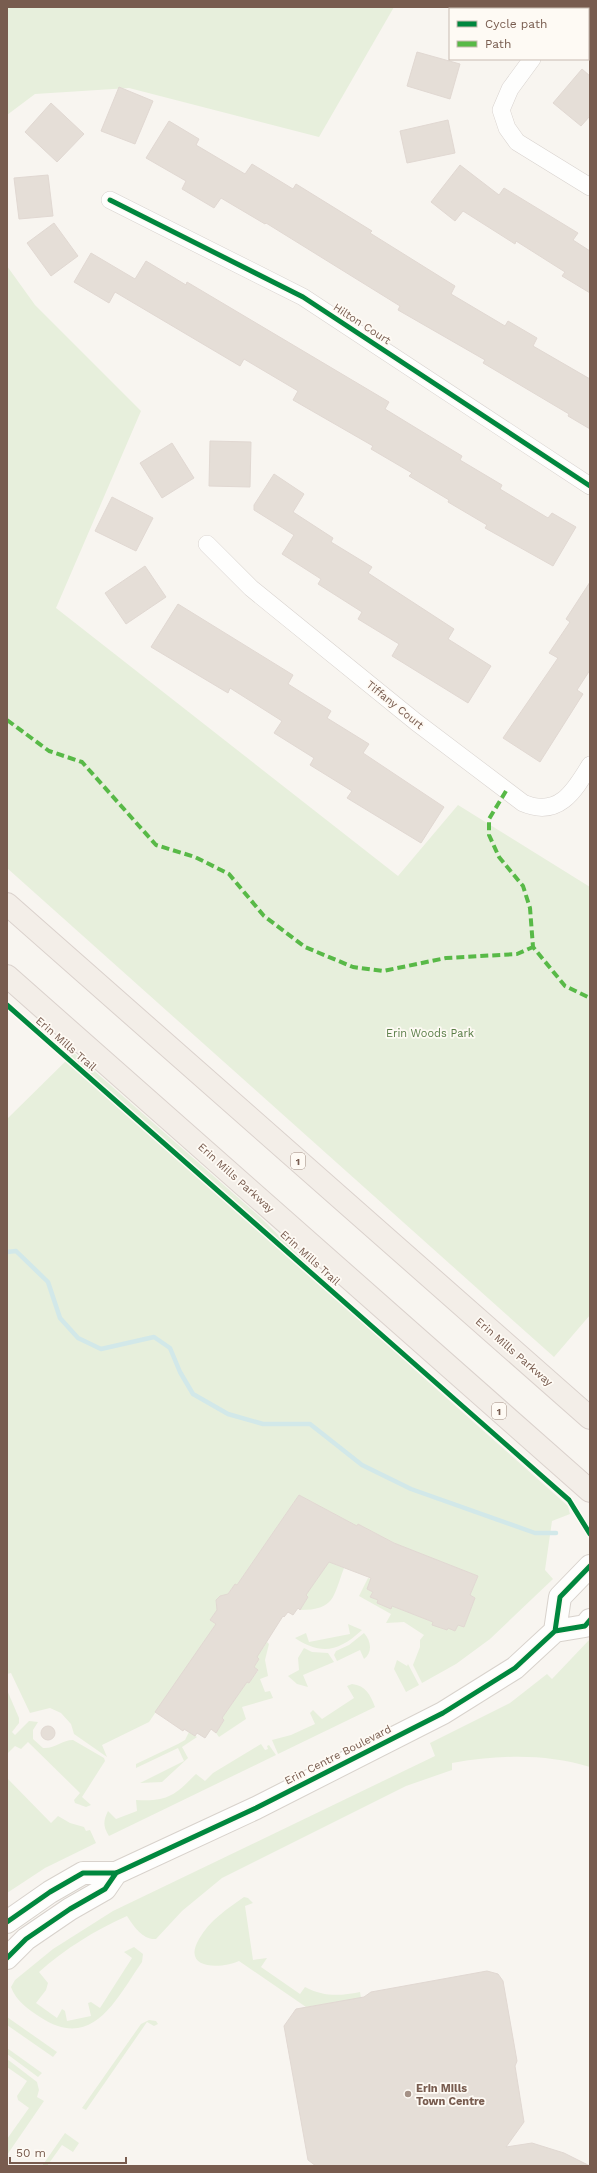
<svg xmlns="http://www.w3.org/2000/svg" width="597" height="2173" font-family="'Work Sans',sans-serif">
	<style>
		.green { fill: #e7efdc }
		.lines { fill: none; stroke-linecap: round; stroke-linejoin: round }
		.stream { stroke: #d2e8e9; stroke-width: 4.5 }
		.building { fill: #e5ded7; stroke: #e1d8d2 }
		.street-casing { stroke: #d8d2ce; stroke-width: 18 }
		.secondary-casing { stroke: #d8d2cc; stroke-width: 24 }
		.primary-casing { stroke: #dad1cc; stroke-width: 24 }
		.street { stroke: #fefefd; stroke-width: 17 }
		.secondary { stroke: #fefefd; stroke-width: 22 }
		.primary { stroke: #f3eee8; stroke-width: 22 }
		.quiet { stroke: #58b947; stroke-width: 4; stroke-dasharray: 8 4; stroke-linecap: butt }
		.cycleway-casing { stroke: #fefaf4; stroke-width: 8 }
		.cycleway { stroke: #00873e; stroke-width: 5 }
		.poi-dot { fill: #a59287; stroke: #fefaf4; stroke-width: 1.5 }
		.labels { text-anchor: middle; dominant-baseline: central; stroke-width: 3.5; stroke-linejoin: round; paint-order: stroke }
		.shield { fill: #fefaf4; stroke: #a08b80; stroke-width: 1 }
		.shield-label { font-size: 10px; font-weight: bold; fill: #785c4f }
		.street-label { font-size: 11px; fill: #785c4f; stroke: #fefaf4 }
		.park-label { font-size: 11px; fill: #597d47; stroke: #fefaf4 }
		.poi-label { font-size: 11px; font-weight: bold; fill: #785c4f; stroke: #fefaf4; text-anchor: start }
	</style>
	<rect width="100%" height="100%" fill="#f8f5f0"/>
	<!-- green -->
	<path class="green" d="M7,7H394L319,137L129,88L35,94L7,115Z
		M7,266L35,305L141,411L56,608L398,876L458,805L590,887V1315L554,1357L7,868Z
		M74,1053L260,1217L415,1370L568,1506L570,1514L552,1521L545,1570L553,1579L490,1639L456,1664L422,1683L413,1665L420,1647V1640L424,1635L404,1622L386,1623L391,1614L359,1596L368,1578L371,1579L367,1589L373,1592L370,1597L378,1600L377,1603L391,1608L392,1606L433,1622V1625L446,1630L448,1628L455,1631L458,1625L464,1627L475,1598L470,1595L478,1576L394,1543L358,1524L357,1526L299,1495L237,1585L235,1584L227,1595H222L216,1600V1605L218,1609L210,1620L216,1624L149,1722L102,1745L107,1757L74,1734L71,1724L61,1713L50,1708L30,1713L11,1673L7,1674V1119Z
		M329,1562L344,1568C333,1597 335,1610 300,1610L308,1597L306,1595Z
		M348,1624L362,1630C339,1651 322,1656 295,1638L306,1633L309,1642L350,1634Z
		M364,1633C371,1641 373,1652 364,1659L360,1650L337,1661L334,1655L336,1651L349,1645Z
		M590,1639V1767C544,1753 499,1755 452,1763V1770L406,1786L222,1878L182,1911L156,1939C143,1940 134,1927 127,1916C95,1930 65,1949 39,1972L48,1983L46,1990L36,2003L57,2018L62,2009L65,2011L67,2021L91,2016L88,2003L91,2002L100,2008L132,1958L124,1952L134,1947L143,1954L142,1962C116,1999 93,2052 40,2017C28,2009 16,2001 11,1987L15,1980L53,1949L113,1911L435,1756L430,1743L510,1703L547,1674L552,1679Z
		M267,1642L269,1644L265,1660L268,1676L260,1679L265,1692L270,1691L273,1698L242,1707L246,1719L219,1737L216,1733L224,1720L222,1718L247,1682L249,1683L258,1671L254,1667L259,1659L251,1653L261,1651Z
		M304,1648L312,1652L328,1653L334,1662L303,1675L308,1687L297,1684L288,1676L299,1670L298,1658Z
		M397,1660L407,1666L408,1664L419,1685L406,1692L394,1669Z
		M352,1684C366,1686 370,1694 375,1707L278,1754L272,1740L291,1735L315,1724L310,1713L313,1710L322,1719L354,1698L347,1686Z
		M7,1690L19,1718V1723L12,1732L15,1735L29,1721L38,1722L33,1730V1739L43,1748C55,1749 62,1740 73,1740L104,1758L105,1761L82,1797L91,1805L86,1807L75,1803L74,1800L80,1793L28,1742L21,1749L15,1746L7,1754Z
		M189,1732L197,1737L182,1747L188,1758L162,1782L140,1783L184,1761L178,1748L136,1768V1764L178,1744L185,1740Z
		M261,1744L265,1750L268,1749L267,1746L269,1745L276,1755L109,1836C103,1827 103,1821 108,1811L116,1819L137,1811L136,1800C168,1802 175,1795 196,1774L205,1781L213,1773Z
		M7,1778L51,1823L58,1816L70,1823L84,1827L86,1831L90,1830L96,1843L45,1868L7,1893Z
		M244,1897L248,1898L253,1903L245,1906L253,1960L267,1958L261,1967L300,1994L305,1987C324,1997 340,1996 360,1992L361,1998L306,2007L239,1961C221,1969 181,1970 199,1939C210,1920 227,1909 244,1897Z
		M7,2017L57,2052L53,2057L7,2025Z
		M149,2020L156,2021L158,2024L154,2026L147,2022L86,2110L82,2108L141,2024Z
		M7,2048L42,2073L38,2077L7,2054Z
		M7,2059L37,2082L39,2090L37,2097L44,2101L7,2155V2139L29,2108L18,2100L17,2096L27,2081L7,2067Z
		M65,2133L79,2143L73,2152L62,2145L47,2166H42Z"/>
	<g class="lines">
		<!-- stream -->
		<path class="stream" d="M7,1252L16,1251L48,1282L60,1318L78,1338L101,1349L154,1337L170,1348L180,1372L193,1394L228,1414L263,1424H310L362,1465L411,1489L535,1533H556"/>
	</g>
	<!-- building -->
	<path class="building" d="M417,52L460,64L450,99L407,86Z
		M582,69L590,76V116L581,126L553,103Z
		M119,87L153,101L135,144L101,131Z
		M51,103L84,134L57,162L25,132Z
		M448,120L455,153L407,163L400,131Z
		M169,121L199,139L196,145L245,174L252,164L293,189L296,184L372,231L370,233L455,286L451,294L505,326L508,321L537,338L533,346L590,379V429L568,416L569,414L483,363L485,360L398,310L400,306L266,223L265,224L221,198L214,208L182,189L186,181L146,158Z
		M460,165L499,195L504,188L578,233L573,240L590,251V293L562,276L565,272L516,241L515,244L463,211L455,221L431,202Z
		M48,175L53,216L19,219L14,178Z
		M54,223L78,256L51,276L27,243Z
		M91,253L135,279L146,261L186,285L187,282L389,402L385,409L462,456L460,460L502,485L500,489L548,518L552,513L576,527L553,566L485,528L487,525L448,502L449,500L409,476L412,473L371,449L373,446L293,400L298,391L244,359L240,366L115,292L109,303L74,282Z
		M210,441L251,442L250,487L209,486Z
		M172,443L194,478L162,498L140,463Z
		M274,474L304,494L293,512L333,538L331,542L372,567L368,573L454,629L448,639L491,666L468,703L392,656L399,644L358,619L362,612L318,584L321,579L282,554L294,535L254,510V505Z
		M112,497L153,518L136,551L95,531Z
		M145,566L166,597L126,624L105,593Z
		M590,582V670L577,690L583,694L540,762L503,738L558,658L549,653L570,622L566,619Z
		M178,604L293,675L288,684L331,711L327,718L369,744L363,753L444,807L421,843L347,798L352,791L310,765L314,758L274,733L282,721L230,688L228,693L151,647Z
		M299,1495L357,1526L358,1524L394,1543L478,1576L470,1595L475,1598L464,1627L458,1625L455,1631L448,1628L447,1630L432,1625L433,1622L392,1606L391,1609L377,1603L378,1600L370,1597L373,1592L367,1589L371,1578L329,1562L306,1595L308,1597L300,1610L298,1608L293,1615L288,1612L284,1617L283,1616L257,1657L259,1659L254,1667L258,1670L249,1683L247,1682L222,1718L224,1720L216,1733L211,1729L205,1738L197,1733L195,1736L184,1729L183,1731L155,1712L216,1624L210,1620L217,1610L216,1600L220,1596L228,1594L235,1584L237,1585Z
		M41 1733a7 7 0 1 1 14 0a7 7 0 1 1-14 0Z
		M487,1971L498,1974L503,1981L517,2061L515,2066L524,2122L506,2147L532,2143L564,2153L590,2166H316L308,2160L284,2026L296,2009L364,1997L371,1992Z"/>
	<g class="lines">
		<!-- street casing -->
		<g class="street-casing">
			<path id="street" d="M568,9L570,7
				M532,59L510,89L501,110L507,128L517,142L590,187
				M110,200L303,297L590,486
				M207,544L251,588L416,722L523,803C558,818 574,792 590,765"/>
		</g>
		<!-- secondary casing -->
		<g class="secondary-casing">
			<path id="secondary" d="M555,1631L560,1597L590,1566
				M7,1922L50,1892L83,1873H116L256,1808L443,1713L515,1668L555,1631L585,1626L590,1620
				M7,1958L26,1939L70,1909L105,1889L116,1873"/>
		</g>
		<!-- primary casing -->
		<g class="primary-casing">
			<path id="primary" d="M7,904L590,1418
				M7,976L590,1491"/>
		</g>
		<!-- street -->
		<use href="#street" class="street"/>
		<!-- secondary -->
		<use href="#secondary" class="secondary"/>
		<!-- primary -->
		<use href="#primary" class="primary"/>
		<!-- quiet -->
		<path class="quiet" d="M482,7L485,9
			M7,720L49,751L82,762L156,845L195,857L229,874L264,916L305,947L353,967L383,971L446,958L517,954L533,947
			M506,791L489,819V835L499,857L523,886L530,908L533,947L565,986L590,998"/>
		<!-- cycleway casing -->
		<g class="cycleway-casing">
			<path id="cycleway" d="M110,200L303,297L590,486
				M7,1005L569,1500L590,1534
				M555,1631L560,1597L590,1566
				M7,1922L50,1892L83,1873H116L256,1808L443,1713L515,1668L555,1631L585,1626L590,1620
				M7,1958L26,1939L70,1909L105,1889L116,1873"/>
		</g>
		<!-- cycleway -->
		<use href="#cycleway" class="cycleway"/>
	</g>
	<!-- markers -->
	<circle class="poi-dot" cx="408" cy="2094" r="4"/>
	<g class="labels">
		<!-- shield labels -->
		<g class="shield">
			<rect x="291" y="1153" width="14" height="16" rx="3"/>
			<rect x="492" y="1403" width="14" height="16" rx="3"/>
		</g>
		<g class="shield-label">
			<text x="298" y="1161">1</text>
			<text x="499" y="1411">1</text>
		</g>
		<!-- street labels -->
		<g class="street-label">
			<text transform="translate(362 324) rotate(33)">Hilton Court</text>
			<text transform="translate(395 705) rotate(39)">Tiffany Court</text>
			<text transform="translate(66 1044) rotate(41)">Erin Mills Trail</text>
			<text transform="translate(236 1178) rotate(42)">Erin Mills Parkway</text>
			<text transform="translate(310 1258) rotate(42)">Erin Mills Trail</text>
			<text transform="translate(514 1352) rotate(41)">Erin Mills Parkway</text>
			<text transform="translate(338 1755) rotate(-27)">Erin Centre Boulevard</text>
		</g>
		<!-- park labels -->
		<g class="park-label">
			<text x="430" y="1033">Erin Woods Park</text>
		</g>
		<!-- poi labels -->
		<g class="poi-label">
			<text x="416" y="2088">Erin Mills<tspan x="416" dy="13">Town Centre</tspan></text>
		</g>
	</g>
	<!-- border -->
	<rect width="597" height="2173" fill="none" stroke="#785c4f" stroke-width="16"/>
	<!-- legend -->
	<rect x="449" y="8" width="140" height="52" fill="#fefaf4" stroke="#c8bbb2"/>
	<rect x="457" y="21" width="20" height="6" fill="#00873e" stroke="#c8bbb2"/>
	<text x="485" y="28" font-size="12" fill="#785c4f">Cycle path</text>
	<rect x="457" y="41" width="20" height="6" fill="#58b947" stroke="#c8bbb2"/>
	<text x="485" y="48" font-size="12" fill="#785c4f">Path</text>
	<!-- scale -->
	<path d="M10 2157v6h116v-6" fill="none" stroke="#785c4f" stroke-width="2"/>
	<text x="16" y="2157" font-size="12" fill="#785c4f" stroke="#fefaf4" stroke-width="3" paint-order="stroke">50 m</text>
</svg>
